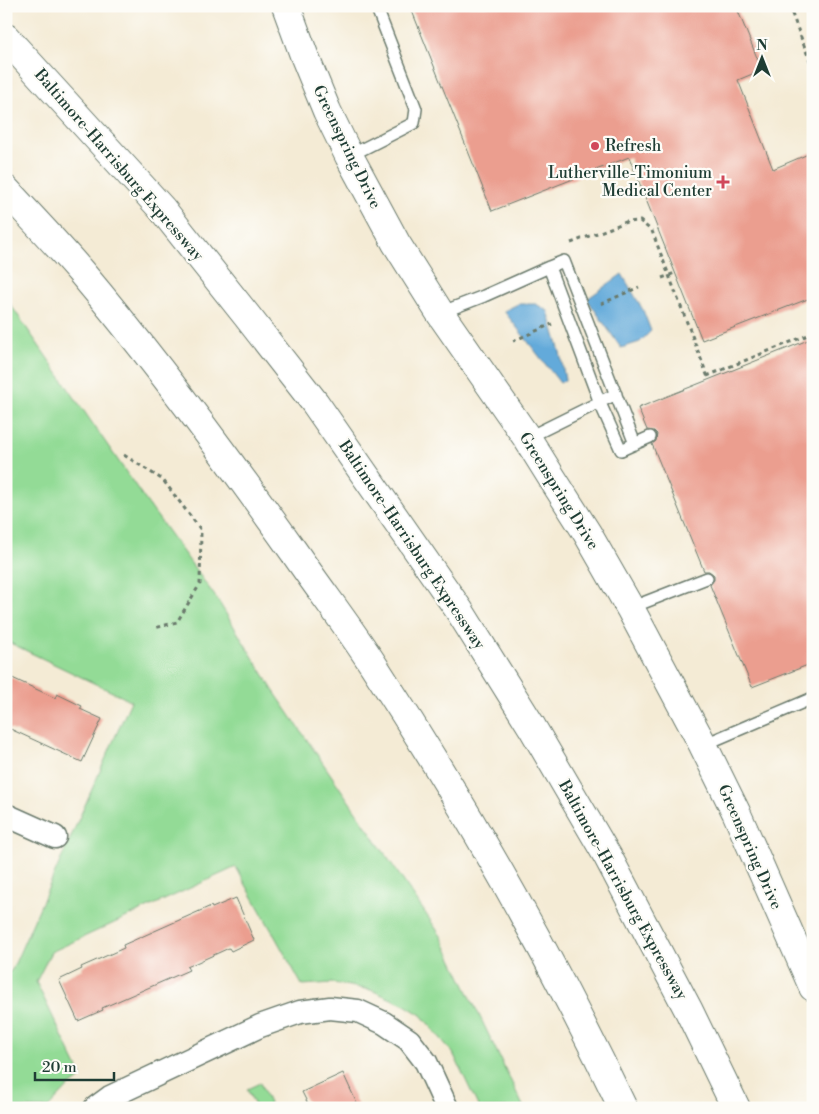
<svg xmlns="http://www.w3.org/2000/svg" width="819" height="1114" font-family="'Libre Bodoni',serif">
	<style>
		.green { fill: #93db96; stroke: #598c65 }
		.water { fill: #64aada; stroke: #427487 }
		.building { fill: #eb9e8f }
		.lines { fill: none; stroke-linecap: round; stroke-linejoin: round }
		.lane-casing { stroke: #6a7a6c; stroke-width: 14 }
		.street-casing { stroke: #6a7a6c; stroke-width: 25 }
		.secondary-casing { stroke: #6a7a6c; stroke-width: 30 }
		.highway-casing { stroke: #6a7a6c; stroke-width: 30 }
		.path { stroke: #6a7a6c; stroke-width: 3; stroke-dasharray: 4 4; stroke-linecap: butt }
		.lane { stroke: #fff; stroke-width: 11 }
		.street { stroke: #fff; stroke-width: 22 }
		.secondary { stroke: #fff; stroke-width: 28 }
		.highway { stroke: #fff; stroke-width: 28 }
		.poi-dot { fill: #d1495b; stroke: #fdfcf7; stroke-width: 2 }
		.labels { text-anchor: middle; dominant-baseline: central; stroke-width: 4.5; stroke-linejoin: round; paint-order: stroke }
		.poi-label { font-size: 16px; fill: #1f3d34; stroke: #fdfcf7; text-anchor: start }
		.street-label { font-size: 16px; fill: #1f3d34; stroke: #fdfcf7 }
	</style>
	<rect width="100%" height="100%" fill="#fdfcf7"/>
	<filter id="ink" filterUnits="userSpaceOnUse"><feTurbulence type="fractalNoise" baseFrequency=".02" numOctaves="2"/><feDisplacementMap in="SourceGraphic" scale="10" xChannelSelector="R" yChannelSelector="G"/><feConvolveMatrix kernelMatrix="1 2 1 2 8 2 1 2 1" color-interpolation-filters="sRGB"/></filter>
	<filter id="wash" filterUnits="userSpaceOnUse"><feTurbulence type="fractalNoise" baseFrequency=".0096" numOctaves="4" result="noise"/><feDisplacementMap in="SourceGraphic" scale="20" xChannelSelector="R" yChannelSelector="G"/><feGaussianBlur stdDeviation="1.12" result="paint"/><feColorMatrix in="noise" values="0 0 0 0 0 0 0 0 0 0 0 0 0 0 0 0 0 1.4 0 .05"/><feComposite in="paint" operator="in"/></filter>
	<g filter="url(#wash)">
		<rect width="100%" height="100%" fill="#f4ebd5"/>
		<!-- green -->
		<path class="green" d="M6,298L146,501L217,599L273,690L441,936L524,1108H479L453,1053L421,1015L403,1004L371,990L333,983L302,985L236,867L51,952L36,982L82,1077L68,1087L48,1108H6V974L12,970L131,701L6,641Z
			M260,1083L271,1108H256L247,1089Z"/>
		<!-- water -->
		<path class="water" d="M622,274L643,310L651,331L640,342L621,348L587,299Z
			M518,304H536L548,311L560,352L565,380L560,383L504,311Z"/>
		<g id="blocks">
			<!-- building -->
			<path class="building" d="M410,6H736L762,70L738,80L773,169L813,152V297L702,340L629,157L492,211Z
				M813,338V663L752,687L710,585L714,580V575L709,571H704L652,444L656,441L657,434L654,431L647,430L638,408Z
				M6,675L55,698L57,694L82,706L80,709L102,719L82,762L6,727Z
				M236,898L254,940L231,951L229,948L187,967L189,970L102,1008L103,1010L78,1021L59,980L82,969L81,967L124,948L123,945L211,906L212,908Z
				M343,1073L359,1108H310L302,1092Z"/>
		</g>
	</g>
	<g filter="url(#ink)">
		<use href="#blocks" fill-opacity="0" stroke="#6a7a6c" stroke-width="1"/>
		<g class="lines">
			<!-- lane casing -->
			<g class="lane-casing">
				<path id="lane" d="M349,156L414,123L416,109L376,6
					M549,267L600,403L621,450L650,437
					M440,313L484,296L549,267L564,261L635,444
					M527,438L616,394
					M630,608L707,578
					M703,745L813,698"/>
			</g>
			<!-- street casing -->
			<g class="street-casing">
				<path id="street" d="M6,815L55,837
					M95,1108L110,1097L260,1026L300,1012L330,1008L358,1011L384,1023L409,1040L426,1062L447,1108"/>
			</g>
			<!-- secondary casing -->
			<g class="secondary-casing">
				<path id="secondary" d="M286,6L304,55L327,111L349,156L396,243L440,313L527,438L552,478L587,533L630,608L703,745L736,812L813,987"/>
			</g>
			<!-- highway casing -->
			<g class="highway-casing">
				<path id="highway" d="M6,38L162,209L247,316L315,403L459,610L532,727L608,857L689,1011L736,1108
					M6,190C31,217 57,244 81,272C157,362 226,456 294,552C320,590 349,627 374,666C466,807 550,955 623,1108"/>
			</g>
			<!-- path -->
			<path class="path" d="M789,6L813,69
				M571,243L626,222L640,221L652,231L709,380
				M662,278L675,273
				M601,304L639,287
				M513,341L552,324
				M707,376L813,333
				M124,455L163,480L201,530L200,584L177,622L155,628"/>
			<!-- lane -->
			<use href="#lane" class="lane"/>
			<!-- street -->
			<use href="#street" class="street"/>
			<!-- secondary -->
			<use href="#secondary" class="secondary"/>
			<!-- highway -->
			<use href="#highway" class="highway"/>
		</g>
	</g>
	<!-- markers -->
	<g class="poi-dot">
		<circle cx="595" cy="146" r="5"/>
		<path d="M720.5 174.5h5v5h5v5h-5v5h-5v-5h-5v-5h5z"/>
	</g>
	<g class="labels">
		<!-- poi labels -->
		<g class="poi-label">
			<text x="605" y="146">Refresh</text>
			<text x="712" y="173" text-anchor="end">Lutherville-Timonium<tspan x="712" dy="18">Medical Center</tspan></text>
		</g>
		<!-- street labels -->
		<g class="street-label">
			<text transform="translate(347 147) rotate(64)">Greenspring Drive</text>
			<text transform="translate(119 165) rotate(49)">Baltimore-Harrisburg Expressway</text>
			<text transform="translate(559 491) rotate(58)">Greenspring Drive</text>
			<text transform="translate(412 545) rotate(56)">Baltimore-Harrisburg Expressway</text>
			<text transform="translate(750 847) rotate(66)">Greenspring Drive</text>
			<text transform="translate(623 890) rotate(61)">Baltimore-Harrisburg Expressway</text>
		</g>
	</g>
	<!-- margin -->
	<rect width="819" height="1114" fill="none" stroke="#fdfcf7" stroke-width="25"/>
	<!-- north arrow -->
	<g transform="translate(762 58)" stroke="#fdfcf7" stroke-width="4" paint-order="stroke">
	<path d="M0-4L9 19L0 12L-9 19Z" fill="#1f3d34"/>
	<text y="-8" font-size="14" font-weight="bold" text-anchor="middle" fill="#1f3d34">N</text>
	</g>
	<!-- scale -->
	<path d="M35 1072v8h79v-8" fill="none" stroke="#1f3d34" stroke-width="2.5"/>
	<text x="42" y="1072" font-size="15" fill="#1f3d34" stroke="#fdfcf7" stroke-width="4" paint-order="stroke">20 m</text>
</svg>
